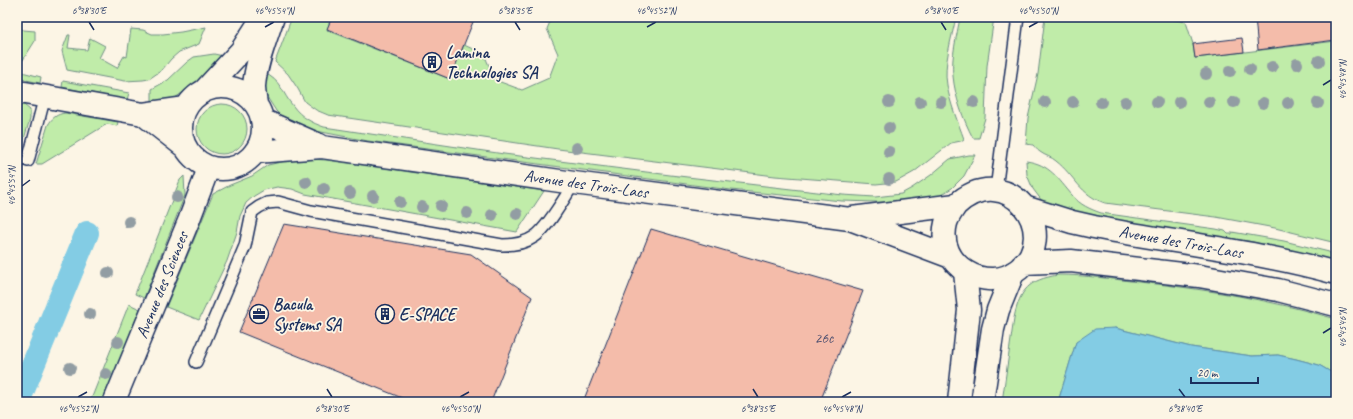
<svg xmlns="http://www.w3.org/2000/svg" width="1353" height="419" font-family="Caveat,sans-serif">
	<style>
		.green { fill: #c0eca9; stroke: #6e8e84 }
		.water { fill: #83cce4; stroke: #598dae }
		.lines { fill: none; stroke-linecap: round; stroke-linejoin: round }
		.canal { stroke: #83cce4; stroke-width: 24 }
		.building { fill: #f4bcaa; stroke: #1b2f5e }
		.lane-casing { stroke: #1b2f5e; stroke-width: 14 }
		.street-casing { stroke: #1b2f5e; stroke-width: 24 }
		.secondary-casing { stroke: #1b2f5e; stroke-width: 25 }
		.highway-casing { stroke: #1b2f5e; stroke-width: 25 }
		.lane { stroke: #fcf5e5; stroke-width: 11 }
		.street { stroke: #fcf5e5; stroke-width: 21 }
		.secondary { stroke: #fcf5e5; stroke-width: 22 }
		.highway { stroke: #fcf5e5; stroke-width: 22 }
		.tree { fill: #929da3 }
		.ticks { fill: none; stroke: #1b2f5e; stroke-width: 1.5 }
		.labels { text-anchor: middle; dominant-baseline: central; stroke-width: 3.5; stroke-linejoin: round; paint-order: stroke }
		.number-label { font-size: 15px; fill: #515271 }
		.poi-label { font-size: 17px; font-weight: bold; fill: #1b2f5e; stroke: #fcf5e5; text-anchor: start }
		.street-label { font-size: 17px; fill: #1b2f5e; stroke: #fcf5e5 }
		.neatline { fill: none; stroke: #1b2f5e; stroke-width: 1.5 }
		.ticks-label { font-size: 10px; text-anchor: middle; fill: #1b2f5e }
	</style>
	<rect width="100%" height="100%" fill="#fcf5e5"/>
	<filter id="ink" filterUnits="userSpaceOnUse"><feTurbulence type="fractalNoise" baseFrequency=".025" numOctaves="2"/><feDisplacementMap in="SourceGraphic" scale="8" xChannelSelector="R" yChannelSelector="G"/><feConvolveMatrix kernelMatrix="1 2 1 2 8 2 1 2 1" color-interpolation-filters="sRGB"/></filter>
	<g filter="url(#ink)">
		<!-- green -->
		<path class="green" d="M292,17H329L331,18L327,30L450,79L464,45L484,54L495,80L522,90L549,78L558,54L547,29L552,17H956C952,37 943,65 947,85C950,104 958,122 964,139L961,141L951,143L914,172L896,182L876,184L775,176L558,149L328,115L316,110L305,102L298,89L288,74L275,62Z
			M960,17H994L987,66L985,118L979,138H973C963,119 955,97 953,76C951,56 957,36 960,17Z
			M1045,17H1160L1186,22L1193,44L1195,58L1336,41V243L1275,228L1216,217L1105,203C1080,195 1075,176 1056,161C1052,157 1045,156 1040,152C1037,150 1035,147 1033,145L1026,144L1028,118L1038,74Z
			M17,25L23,30L35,31V41L23,60L17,56Z
			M206,27L199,44L179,52L171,59L162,70L149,79L143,80L125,81L67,70L62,51L68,35H70L68,48L87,50L90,38L105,46L99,58L117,68L124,56L127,57L131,29L143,30L152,34H163L181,32Z
			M214,54L228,57L210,74L196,83L175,98L163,102L152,104V89L168,80L187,62L194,57Z
			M17,70L22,72L41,77L40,83L17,78Z
			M264,73C281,80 282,93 293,106C301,117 312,123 324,127L504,154L670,175L843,195L875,197L901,194L912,188L931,175L950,159L969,155H975L964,176L952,188L936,198L908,203L842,201L731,190L368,141L306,129L286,121L276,111L267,97L264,86Z
			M63,81L129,93L127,100L62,87Z
			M17,103L24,105L30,110V119L17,162Z
			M197 129a25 25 0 1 1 50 0a25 25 0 1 1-50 0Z
			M65,113L118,122L117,126L107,124L42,164H36L48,125C52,118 57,114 65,113Z
			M298,158L326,160L544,191L517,232L305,194L292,189L277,187L264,190L254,196L246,203L240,216L237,232L227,261L199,320L166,307L213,194L230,185L252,176L268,165Z
			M1026,161C1050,164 1058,179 1072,195C1080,205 1090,209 1101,213L1216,229L1225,231L1228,234H1232V232L1284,241L1329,252L1331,255L1335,256L1334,254H1336V261L1321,257L1248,241L1096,220L1050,206L1042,201L1033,189L1027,175Z
			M184,176L185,195L144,298L135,294L180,180Z
			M1058,275C1085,275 1112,279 1139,282C1206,289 1272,300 1336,319V375L1319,365L1296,359L1278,355L1252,356L1191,347L1115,328L1076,342L1058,402H1002L1014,318C1020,289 1029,280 1058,275Z
			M129,304L140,309L103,402H90Z"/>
		<!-- water -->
		<path class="water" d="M1115,328L1191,347L1252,356L1278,355L1296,359L1319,365L1336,375V402H1058L1076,342L1095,329Z"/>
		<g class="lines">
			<!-- canal -->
			<path class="canal" d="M18,402L87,233"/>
		</g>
		<!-- building -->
		<path class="building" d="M332,17H475L450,79L327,29Z
			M1255,17H1336V40L1258,50Z
			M1242,38L1244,52L1195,58L1193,44Z
			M284,224L471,254L532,297L491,402H412L239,332Z
			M651,229L863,291L820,402H583Z"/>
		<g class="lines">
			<!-- lane casing -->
			<g class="lane-casing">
				<path id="lane" d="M28,161L45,96
					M996,190L1018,17
					M196,362L245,246L252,212L259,207L267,203L278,202L311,211L502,245C513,245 524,244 534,237C547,229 565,197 574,183"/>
			</g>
			<!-- street casing -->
			<g class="street-casing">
				<path id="street" d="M114,402L189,220L209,167"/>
			</g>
			<!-- secondary casing -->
			<g class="secondary-casing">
				<path id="secondary" d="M181 128a41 41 0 1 1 82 0a41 41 0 1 1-82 0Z
					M204,91L241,51L263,17
					M17,93H25L143,114L186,108
					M256,104C255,98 254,92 254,86C256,62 266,39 273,17
					M143,114L185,147
					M262,120L319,145
					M255,152L322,147L574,183L850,219L951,257
					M1027,208L1072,222L1094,227C1175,243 1257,251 1336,273
					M852,218L956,205C1007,158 1063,232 1019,269C987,296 935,265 946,223C948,216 952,211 956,205
					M1024,263L1071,261L1199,276L1278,290L1336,305"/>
			</g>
			<!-- highway casing -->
			<g class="highway-casing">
				<path id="highway" d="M959,402L969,310L965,272
					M982,402L993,329L998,310L1013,273"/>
			</g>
			<!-- lane -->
			<use href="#lane" class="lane"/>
			<!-- street -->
			<use href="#street" class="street"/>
			<!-- secondary -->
			<use href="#secondary" class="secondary"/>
			<!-- highway -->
			<use href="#highway" class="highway"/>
		</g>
		<!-- trees -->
		<g class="tree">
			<circle cx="1319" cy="61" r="6"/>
			<circle cx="1297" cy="64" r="6"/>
			<circle cx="1272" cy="67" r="6"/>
			<circle cx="1250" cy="69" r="6"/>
			<circle cx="1230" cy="71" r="6"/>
			<circle cx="1206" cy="74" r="6"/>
			<circle cx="889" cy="102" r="6"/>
			<circle cx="920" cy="102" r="6"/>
			<circle cx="941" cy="102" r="6"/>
			<circle cx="974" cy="102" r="6"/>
			<circle cx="1045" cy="102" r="6"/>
			<circle cx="1073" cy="102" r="6"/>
			<circle cx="1101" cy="102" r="6"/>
			<circle cx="1125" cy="102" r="6"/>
			<circle cx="1157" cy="102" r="6"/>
			<circle cx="1179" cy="102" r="6"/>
			<circle cx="1209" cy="102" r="6"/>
			<circle cx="1234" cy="102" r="6"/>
			<circle cx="1263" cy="103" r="6"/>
			<circle cx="1288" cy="103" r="6"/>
			<circle cx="1318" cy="103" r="6"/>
			<circle cx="889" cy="128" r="6"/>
			<circle cx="577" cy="148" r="6"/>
			<circle cx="889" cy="152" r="6"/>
			<circle cx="889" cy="179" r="6"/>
			<circle cx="306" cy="182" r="6"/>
			<circle cx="324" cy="189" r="6"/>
			<circle cx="350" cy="193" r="6"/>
			<circle cx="373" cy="196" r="6"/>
			<circle cx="177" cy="197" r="6"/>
			<circle cx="400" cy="202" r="6"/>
			<circle cx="441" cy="206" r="6"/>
			<circle cx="422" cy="207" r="6"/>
			<circle cx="467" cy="213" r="6"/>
			<circle cx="517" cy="214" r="6"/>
			<circle cx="492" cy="215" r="6"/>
			<circle cx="129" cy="222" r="6"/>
			<circle cx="108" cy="273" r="6"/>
			<circle cx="90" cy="314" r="6"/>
			<circle cx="118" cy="342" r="6"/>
			<circle cx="70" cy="368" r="6"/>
			<circle cx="106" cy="374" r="6"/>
		</g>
	</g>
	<!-- ticks -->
	<path class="ticks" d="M89,22L94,30M515,22L520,30M941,22L946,30M265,27L274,22M647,27L656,22M1029,27L1038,22M1323,85L1331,80M22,186L30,180M1323,333L1331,328M327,389L332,397M753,389L758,397M1179,389L1185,397M78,397L87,392M460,397L469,392M842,397L851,392"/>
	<!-- icons -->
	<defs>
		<g id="building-ring" transform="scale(1)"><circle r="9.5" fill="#fcf5e5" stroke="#1b2f5e" stroke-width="1.5"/><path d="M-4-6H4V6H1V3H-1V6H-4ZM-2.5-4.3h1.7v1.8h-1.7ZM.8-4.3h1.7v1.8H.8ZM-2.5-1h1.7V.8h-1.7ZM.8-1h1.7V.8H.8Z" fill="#1b2f5e"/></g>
		<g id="office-ring" transform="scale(1)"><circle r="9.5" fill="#fcf5e5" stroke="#1b2f5e" stroke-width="1.5"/><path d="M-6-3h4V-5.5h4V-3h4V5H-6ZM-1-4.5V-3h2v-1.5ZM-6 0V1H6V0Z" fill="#1b2f5e"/></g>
	</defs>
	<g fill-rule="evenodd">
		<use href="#building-ring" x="432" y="62"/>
		<use href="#office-ring" x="259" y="314"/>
		<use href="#building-ring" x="385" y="314"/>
	</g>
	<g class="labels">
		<!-- number labels -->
		<g class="number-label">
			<text x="824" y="338">26c</text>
		</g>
		<!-- poi labels -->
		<g class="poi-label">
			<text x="446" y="52">Lamina<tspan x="446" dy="20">Technologies SA</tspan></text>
			<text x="273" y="304">Bacula<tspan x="273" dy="20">Systems SA</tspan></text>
			<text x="399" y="314">E-SPACE</text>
		</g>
		<!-- street labels -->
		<g class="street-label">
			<text transform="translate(586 184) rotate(8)">Avenue des Trois-Lacs</text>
			<text transform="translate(1181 242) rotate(10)">Avenue des Trois-Lacs</text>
			<text transform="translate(162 285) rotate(-68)">Avenue des Sciences</text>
		</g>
	</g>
	<!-- margin -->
	<rect width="1353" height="419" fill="none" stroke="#fcf5e5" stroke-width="44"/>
	<!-- scale -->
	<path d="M1191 377v6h67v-6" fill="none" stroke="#1b2f5e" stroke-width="2"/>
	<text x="1197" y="377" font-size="12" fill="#1b2f5e" stroke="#fcf5e5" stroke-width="3" paint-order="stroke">20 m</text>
	<rect x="22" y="22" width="1309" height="375" class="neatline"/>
	<g class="ticks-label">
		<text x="89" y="14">6°38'30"E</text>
		<text x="274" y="14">46°45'54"N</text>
		<text x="515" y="14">6°38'35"E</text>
		<text x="656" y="14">46°45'52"N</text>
		<text x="941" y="14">6°38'40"E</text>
		<text x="1038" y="14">46°45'50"N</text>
		<text transform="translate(1342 80) rotate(-90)" y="4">46°45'48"N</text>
		<text transform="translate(11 186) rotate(-90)" y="4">46°45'54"N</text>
		<text transform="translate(1342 328) rotate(-90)" y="4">46°45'46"N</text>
		<text x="78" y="412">46°45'52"N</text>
		<text x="332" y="412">6°38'30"E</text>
		<text x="460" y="412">46°45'50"N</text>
		<text x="758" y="412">6°38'35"E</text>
		<text x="842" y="412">46°45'48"N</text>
		<text x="1185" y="412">6°38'40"E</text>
	</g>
</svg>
